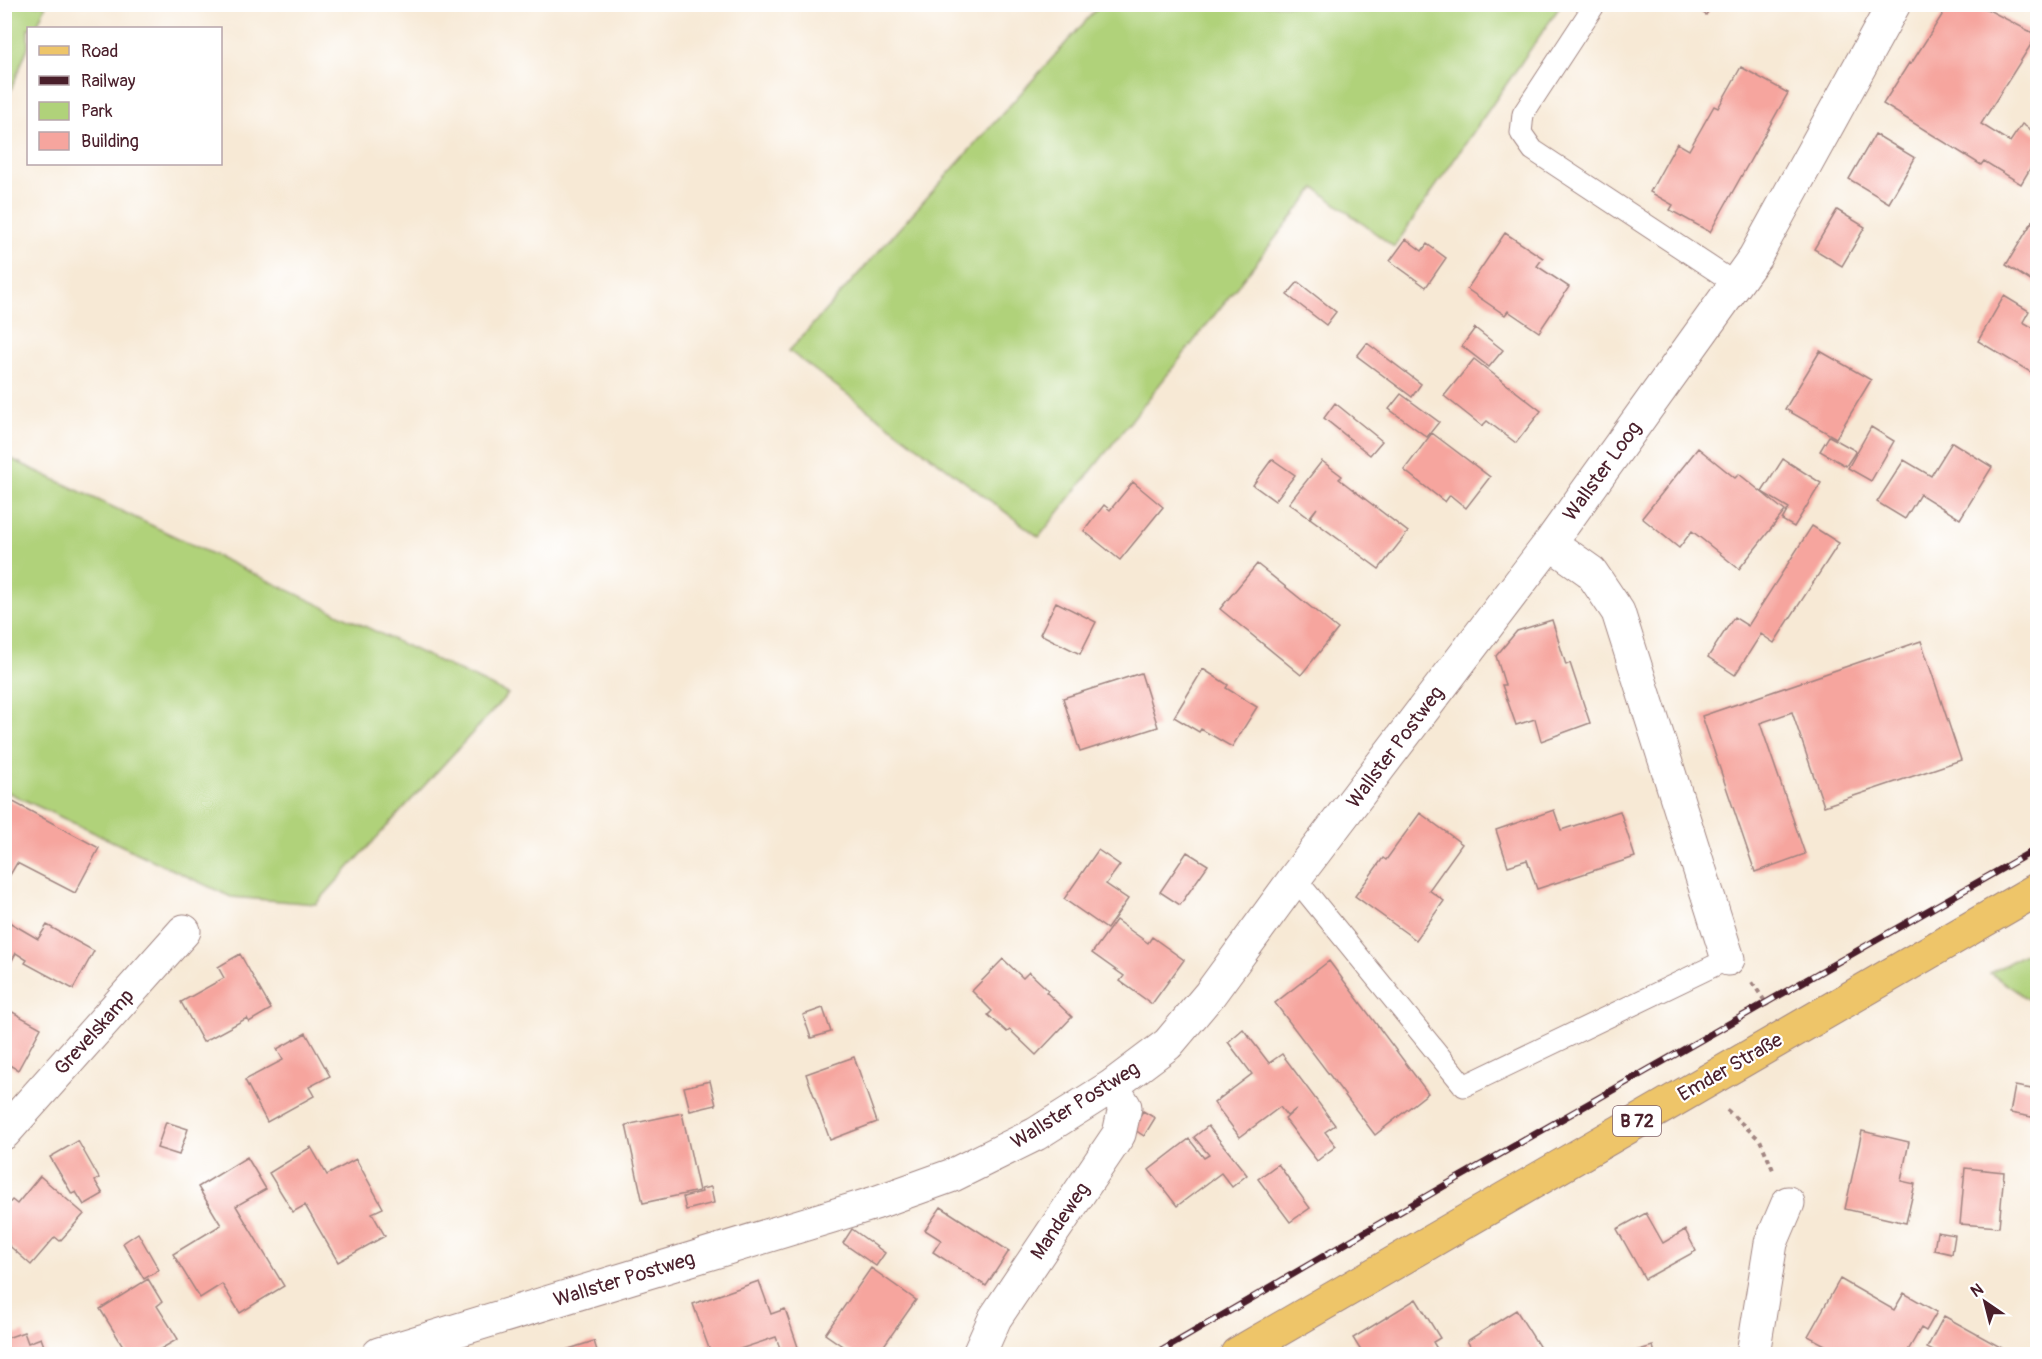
<svg xmlns="http://www.w3.org/2000/svg" width="2042" height="1359" font-family="Pangolin,sans-serif">
	<style>
		.green { fill: #b0d27a; stroke: #7d7852; stroke-width: 1.5 }
		.building { fill: #f6a59e }
		.lines { fill: none; stroke-linecap: round; stroke-linejoin: round }
		.service-casing { stroke: #a08480; stroke-width: 23 }
		.minor-casing { stroke: #a08480; stroke-width: 35 }
		.primary-casing { stroke: #a08480; stroke-width: 35 }
		.path { stroke: #a08480; stroke-width: 4; stroke-dasharray: 4.5 4.5; stroke-linecap: butt }
		.service { stroke: #fff; stroke-width: 21 }
		.minor { stroke: #fff; stroke-width: 33 }
		.primary { stroke: #eec569; stroke-width: 33 }
		.rail-casing { stroke: #4a1f2b; stroke-width: 7 }
		.rail { stroke: #fff; stroke-width: 4.5; stroke-dasharray: 14; stroke-linecap: butt }
		.labels { text-anchor: middle; dominant-baseline: central; stroke-width: 4.5; stroke-linejoin: round; paint-order: stroke }
		.shield { fill: #fff; stroke: #80626b; stroke-width: 1.5 }
		.shield-label { font-size: 18px; font-weight: bold; fill: #4a1f2b }
		.street-label { font-size: 20px; fill: #4a1f2b; stroke: #fff }
	</style>
	<rect width="100%" height="100%" fill="#fff"/>
	<filter id="ink" filterUnits="userSpaceOnUse"><feTurbulence type="fractalNoise" baseFrequency=".0167" numOctaves="2"/><feDisplacementMap in="SourceGraphic" scale="12" xChannelSelector="R" yChannelSelector="G"/><feConvolveMatrix kernelMatrix="1 2 1 2 8 2 1 2 1" color-interpolation-filters="sRGB"/></filter>
	<filter id="wash" filterUnits="userSpaceOnUse"><feTurbulence type="fractalNoise" baseFrequency=".008" numOctaves="4" result="noise"/><feDisplacementMap in="SourceGraphic" scale="24" xChannelSelector="R" yChannelSelector="G"/><feGaussianBlur stdDeviation="1.35" result="paint"/><feColorMatrix in="noise" values="0 0 0 0 0 0 0 0 0 0 0 0 0 0 0 0 0 1.4 0 .05"/><feComposite in="paint" operator="in"/></filter>
	<g filter="url(#wash)">
		<rect width="100%" height="100%" fill="#f7e9d5"/>
		<!-- green -->
		<path class="green" d="M5,4L46,5L36,28H28V47L5,105Z
			M1100,5H1561L1394,247L1315,188L1039,537L789,351Z
			M5,456L508,694L316,904L231,897L5,791Z
			M2037,947V1005L1990,973Z"/>
		<g id="blocks">
			<!-- building -->
			<path class="building" d="M1690,4H1713L1706,15Z
				M1949,4H1977L2037,35L1981,124L2010,142L2022,124L2037,134V157L2021,184L1984,161L1981,165L1883,104L1909,63L1911,64Z
				M1741,67L1788,93L1710,232L1670,210L1673,205L1650,192L1677,143L1689,150L1714,106L1718,108Z
				M1875,134L1915,158L1889,203L1849,179Z
				M1837,210L1865,227L1842,266L1814,249Z
				M2037,214V285L2006,265Z
				M1505,233L1543,258L1537,266L1569,287L1539,332L1508,311L1505,315L1467,289Z
				M1406,239L1422,251L1427,244L1446,258L1426,287L1390,261Z
				M1298,282L1336,312L1326,325L1287,295Z
				M2004,296L2029,311L2023,322L2037,330V376L1978,341Z
				M1475,328L1503,350L1489,367L1462,346Z
				M1367,343L1421,384L1412,397L1357,356Z
				M1820,351L1871,380L1836,438L1785,409Z
				M1474,359L1541,411L1516,443L1487,421L1482,426L1444,396Z
				M1401,394L1439,422L1427,437L1389,409Z
				M1335,403L1382,441L1370,455L1324,418Z
				M1871,427L1894,441L1871,481L1848,468Z
				M1432,433L1490,477L1466,508L1450,495L1445,502L1404,470Z
				M1829,436L1856,451L1846,466L1820,451Z
				M1952,442L1992,467L1960,519L1920,494L1905,519L1877,502L1904,460L1931,476Z
				M1698,448L1735,478L1739,474L1785,511L1739,569L1692,531L1679,548L1642,518Z
				M1272,459L1295,475L1275,501L1253,485Z
				M1783,459L1821,483L1794,527L1782,520L1789,508L1762,492Z
				M1322,461L1342,476L1339,479L1408,532L1379,569L1310,518L1317,508L1309,518L1289,503Z
				M1133,482L1163,507L1120,560L1084,531L1104,505L1110,510Z
				M1812,526L1839,543L1774,643L1761,634L1735,675L1708,657L1734,617L1748,626Z
				M1257,564L1338,629L1301,675L1220,609Z
				M1056,602L1096,622L1080,654L1040,634Z
				M1552,620L1566,665L1570,663L1590,723L1541,741L1535,719L1516,725L1502,685H1505L1496,656L1517,631Z
				M1921,641L1961,760L1824,806L1792,712L1760,723L1805,854L1755,872L1702,716Z
				M1203,669L1228,685L1226,688L1257,707L1232,747L1201,729L1199,732L1174,717Z
				M1141,673L1158,727L1080,752L1063,698Z
				M4,797L99,848L75,893L17,863L10,875L4,872Z
				M1554,810L1561,830L1620,811L1635,857L1537,889L1527,860L1508,866L1496,830Z
				M1420,813L1462,844L1429,890L1444,901L1416,940L1355,896L1383,858L1386,860Z
				M1098,850L1120,865L1106,884L1128,899L1107,929L1064,899Z
				M1187,852L1208,865L1180,905L1160,892Z
				M1116,920L1148,943L1152,937L1184,960L1152,1004L1120,981L1124,976L1092,953Z
				M9,922L38,939L47,925L94,951L73,989L25,963L27,960L16,953L9,966L4,964V930Z
				M240,954L271,1009L249,1022L247,1018L203,1042L181,1002L224,978L218,967Z
				M1003,959L1023,978L1029,972L1048,990L1046,992L1072,1017L1036,1055L1010,1030L1007,1032L988,1015L992,1011L972,991Z
				M1329,961L1428,1093L1375,1135L1275,1003Z
				M4,1002L10,1005L7,1009L41,1028L18,1070L4,1062Z
				M823,1008L831,1032L811,1038L803,1015Z
				M1243,1029L1269,1063L1282,1054L1335,1125L1325,1132L1336,1146L1317,1161L1285,1119L1296,1109L1287,1116L1280,1107L1240,1137L1214,1103L1252,1074L1228,1042Z
				M306,1033L330,1076L309,1087L314,1096L267,1122L245,1080L283,1060L277,1049Z
				M854,1057L877,1122L830,1140L806,1074Z
				M710,1081L716,1105L690,1111L684,1087Z
				M2015,1086L2037,1090V1118L2010,1113Z
				M1143,1111L1155,1118L1144,1136L1132,1128Z
				M682,1113L699,1191L643,1203L626,1125Z
				M166,1122L188,1129L179,1155L157,1148Z
				M1208,1126L1247,1175L1232,1187L1221,1173L1177,1206L1149,1170L1189,1139L1204,1158L1209,1155L1194,1137Z
				M1862,1131L1909,1142L1901,1181L1915,1184L1906,1223L1845,1209Z
				M78,1141L99,1178L95,1181L103,1194L84,1205L76,1192L72,1194L50,1157Z
				M311,1147L327,1175L356,1159L383,1208L372,1213L385,1236L338,1262L305,1205L293,1212L269,1173Z
				M247,1157L266,1189L236,1206L284,1286L240,1313L222,1284L200,1298L173,1254L221,1225L198,1187Z
				M1278,1164L1310,1208L1290,1222L1258,1179Z
				M1965,1168L2004,1172L1999,1227L1960,1224Z
				M40,1176L84,1214L60,1241L55,1237L31,1265L4,1241V1209L12,1200L17,1204Z
				M711,1187L714,1203L686,1210L683,1197L702,1192L701,1189Z
				M941,1207L1009,1251L986,1286L933,1252L941,1240L925,1230Z
				M1646,1213L1663,1243L1685,1230L1696,1251L1645,1279L1617,1229Z
				M852,1229L885,1253L876,1266L843,1243Z
				M1937,1232L1955,1235L1952,1254L1934,1250Z
				M138,1233L159,1270L144,1279L123,1243Z
				M871,1268L916,1300L878,1354H854L825,1334Z
				M148,1279L162,1302L157,1306L178,1339L152,1354H128L100,1309Z
				M1840,1279L1894,1310L1904,1293L1937,1312L1926,1331L1921,1328L1906,1354H1842L1808,1336Z
				M759,1281L771,1314L785,1309L799,1350L782,1354L776,1337L725,1354H711L693,1304Z
				M1416,1299L1440,1338L1433,1342L1440,1354H1363L1353,1338Z
				M1516,1310L1544,1354H1475L1467,1341Z
				M1944,1316L2002,1348L1998,1354H1939L1927,1348Z
				M24,1332L28,1343L41,1338L47,1354H4V1339Z
				M594,1341L598,1354H553Z
				M1653,1346L1655,1354H1625Z"/>
		</g>
	</g>
	<g filter="url(#ink)">
		<use href="#blocks" fill-opacity="0" stroke="#a08480" stroke-width="1.5"/>
		<g class="lines">
			<!-- service casing -->
			<g class="service-casing">
				<path id="service" d="M1595,4L1523,114L1521,133L1533,150L1736,284
					M1295,878L1464,1086L1728,959"/>
			</g>
			<!-- minor casing -->
			<g class="minor-casing">
				<path id="minor" d="M1550,543L1591,572L1618,612L1728,959
					M4,1133L184,931
					M379,1354L875,1203L953,1175L1036,1134L1112,1086L1168,1044L1210,994L1295,878L1550,543L1755,257L1894,4
					M979,1354L995,1318L1119,1134L1125,1107L1112,1086
					M1753,1354L1771,1243L1788,1203"/>
			</g>
			<!-- primary casing -->
			<g class="primary-casing">
				<path id="primary" d="M1237,1354L2038,889"/>
			</g>
			<!-- path -->
			<path class="path" d="M1752,982L1768,1006
				M1727,1110L1760,1140L1774,1172"/>
			<!-- service -->
			<use href="#service" class="service"/>
			<!-- minor -->
			<use href="#minor" class="minor"/>
			<!-- primary -->
			<use href="#primary" class="primary"/>
			<!-- rail casing -->
			<g class="rail-casing">
				<path id="rail" d="M1156,1354L1444,1186L2038,848"/>
			</g>
			<!-- rail -->
			<use href="#rail" class="rail"/>
		</g>
	</g>
	<g class="labels">
		<!-- shield labels -->
		<rect class="shield" x="1613" y="1106" width="48" height="30" rx="4.5"/>
		<g class="shield-label">
			<text x="1637" y="1121">B 72</text>
		</g>
		<!-- street labels -->
		<g class="street-label">
			<text transform="translate(1602 471) rotate(-54)">Wallster Loog</text>
			<text transform="translate(1395 747) rotate(-53)">Wallster Postweg</text>
			<text transform="translate(94 1032) rotate(-48)">Grevelskamp</text>
			<text transform="translate(1730 1067) rotate(-30)">Emder Straße</text>
			<text transform="translate(1075 1105) rotate(-32)">Wallster Postweg</text>
			<text transform="translate(1060 1221) rotate(-56)">Mandeweg</text>
			<text transform="translate(624 1279) rotate(-17)">Wallster Postweg</text>
		</g>
	</g>
	<!-- margin -->
	<rect width="2042" height="1359" fill="none" stroke="#fff" stroke-width="24"/>
	<!-- legend -->
	<rect x="27" y="27" width="195" height="138" fill="#ffffff" stroke="#b7a5aa" stroke-width="1.5"/>
	<rect x="39" y="46" width="30" height="9" fill="#eec569" stroke="#b7a5aa" stroke-width="1.5"/>
	<text x="81" y="57" font-size="18" fill="#4a1f2b">Road</text>
	<rect x="39" y="76" width="30" height="9" fill="#4a1f2b" stroke="#b7a5aa" stroke-width="1.5"/>
	<text x="81" y="87" font-size="18" fill="#4a1f2b">Railway</text>
	<rect x="39" y="102" width="30" height="18" fill="#b0d27a" stroke="#b7a5aa" stroke-width="1.5"/>
	<text x="81" y="117" font-size="18" fill="#4a1f2b">Park</text>
	<rect x="39" y="132" width="30" height="18" fill="#f6a59e" stroke="#b7a5aa" stroke-width="1.5"/>
	<text x="81" y="147" font-size="18" fill="#4a1f2b">Building</text>
	<!-- north arrow -->
	<g transform="translate(1985 1302) rotate(325)" stroke="#ffffff" stroke-width="4.5" paint-order="stroke">
	<path d="M0-4.5L10 22L0 15L-10 22Z" fill="#4a1f2b"/>
	<text y="-9" font-size="16" font-weight="bold" text-anchor="middle" fill="#4a1f2b">N</text>
	</g>
</svg>
